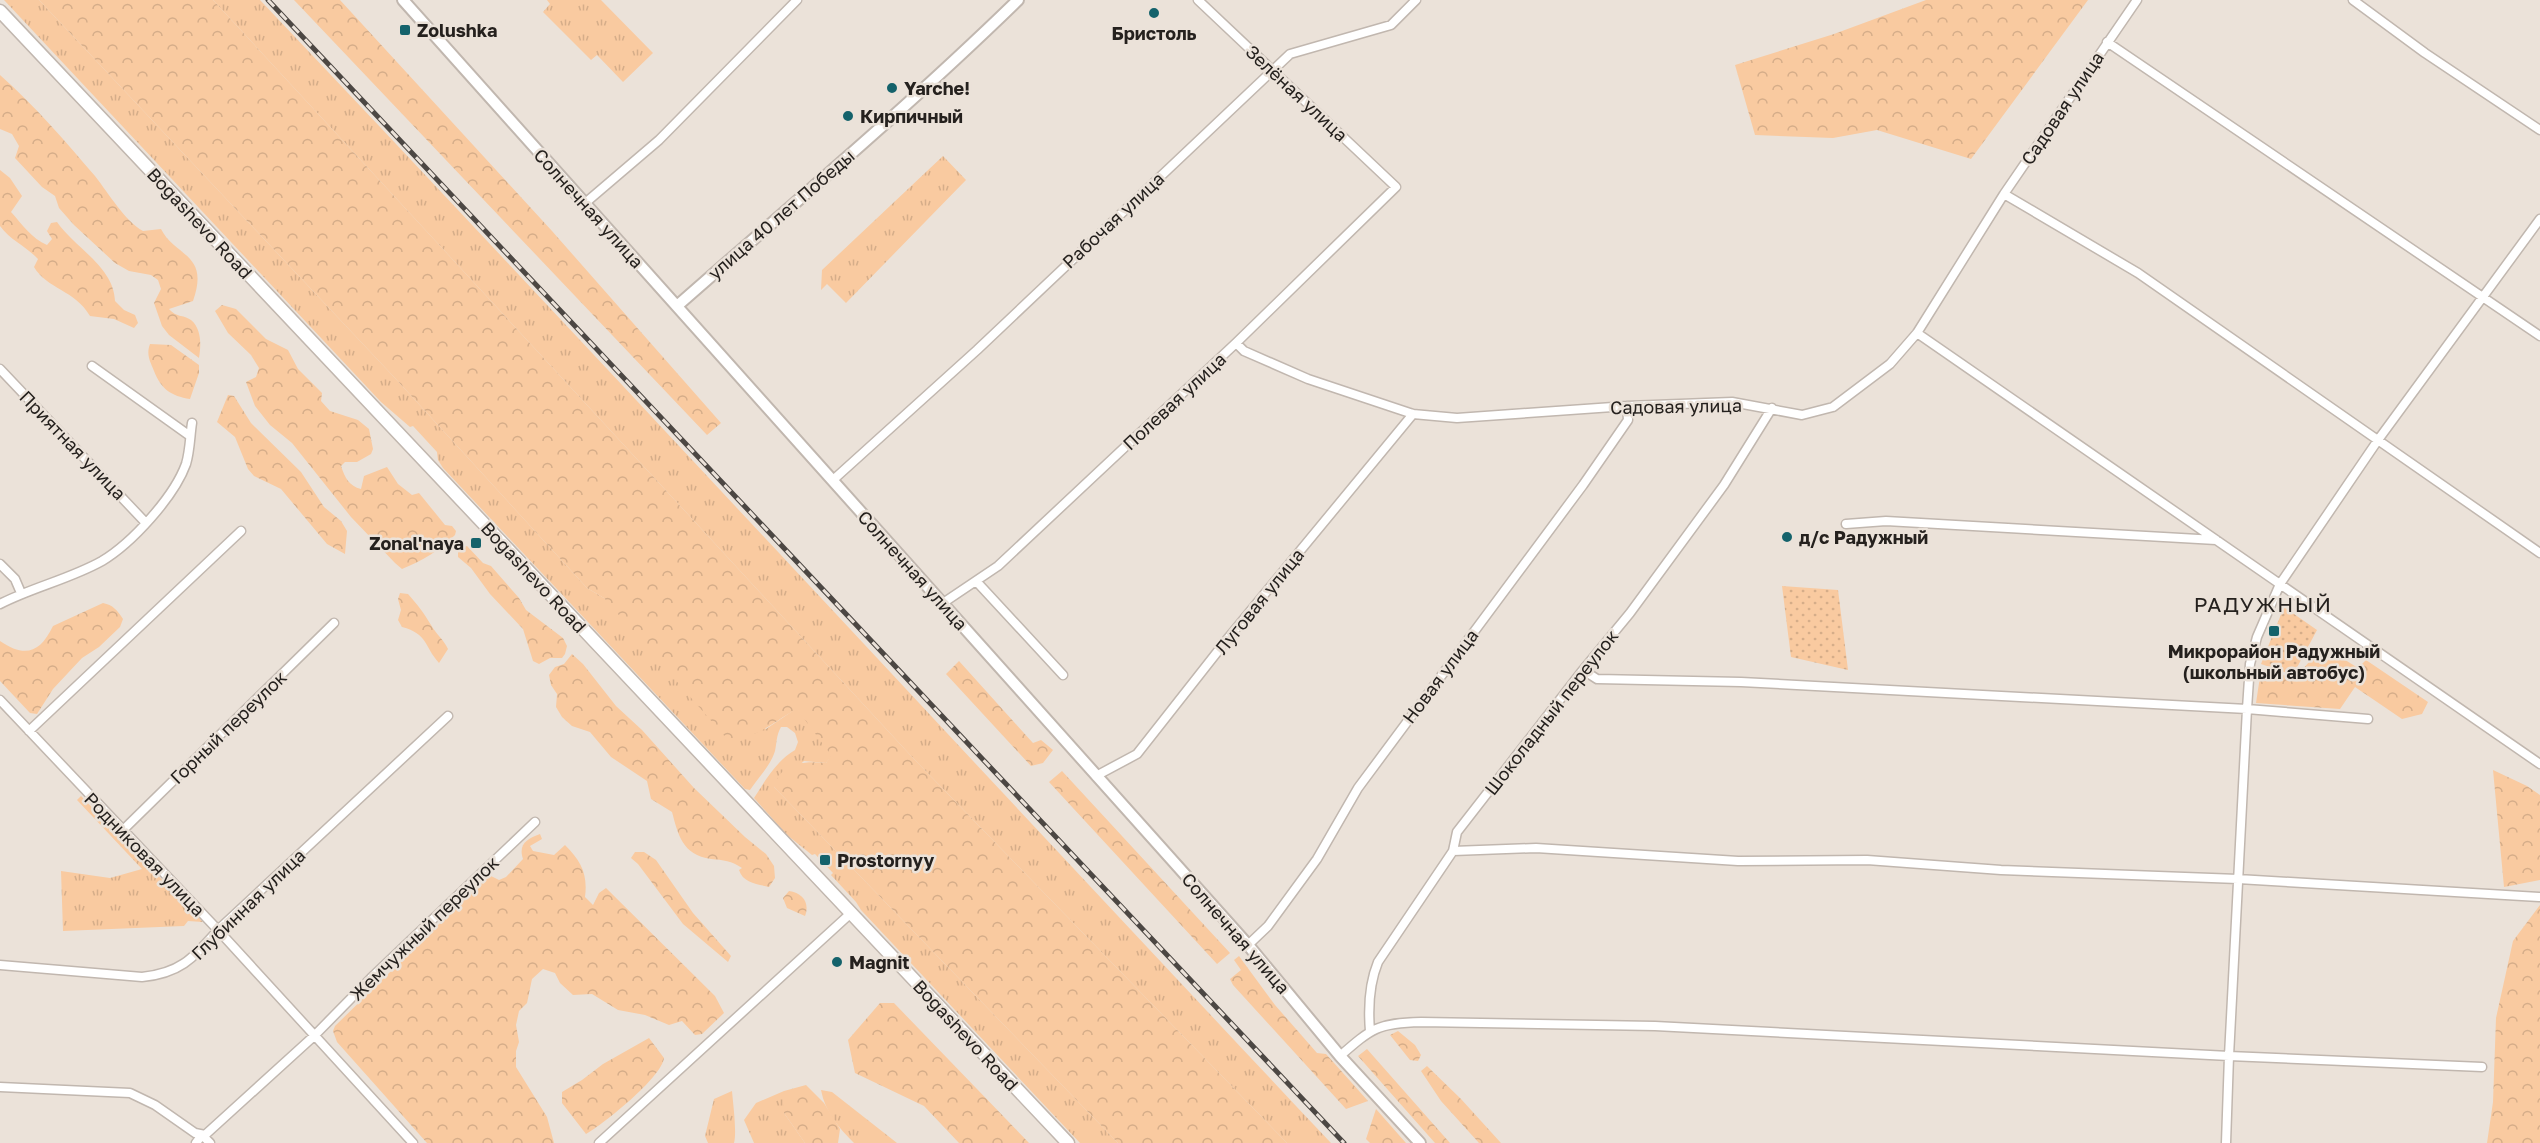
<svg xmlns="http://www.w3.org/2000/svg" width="2540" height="1143" font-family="'Golos Text',sans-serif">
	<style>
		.grass { fill: url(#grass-tufts) }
		.forest { fill: url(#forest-crowns) }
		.park { fill: url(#park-dots) }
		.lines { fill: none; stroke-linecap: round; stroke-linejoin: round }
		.minor-casing { stroke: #c1b7af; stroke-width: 11 }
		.tertiary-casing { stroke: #c1b7af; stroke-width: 14 }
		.primary-casing { stroke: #c1b7af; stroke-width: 15 }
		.minor { stroke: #fff; stroke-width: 8 }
		.tertiary { stroke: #fff; stroke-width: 10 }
		.primary { stroke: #fff; stroke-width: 12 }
		.rail-casing { stroke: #4c4743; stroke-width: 5 }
		.rail { stroke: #ebe2d9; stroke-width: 3; stroke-dasharray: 9; stroke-linecap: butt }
		.poi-dot { fill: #14626b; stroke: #ebe2d9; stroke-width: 2 }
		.labels { text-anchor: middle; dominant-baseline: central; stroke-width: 5; stroke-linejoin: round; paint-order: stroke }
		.poi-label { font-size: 18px; font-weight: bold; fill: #25211e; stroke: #ebe2d9; text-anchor: start }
		.street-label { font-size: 18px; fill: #25211e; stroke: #ebe2d9 }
		.quarter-label { font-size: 21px; letter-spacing: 1.5px; fill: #25211e; stroke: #ebe2d9 }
	</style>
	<defs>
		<pattern id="grass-tufts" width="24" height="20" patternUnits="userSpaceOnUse" patternTransform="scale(1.5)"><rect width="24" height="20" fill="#f9caa0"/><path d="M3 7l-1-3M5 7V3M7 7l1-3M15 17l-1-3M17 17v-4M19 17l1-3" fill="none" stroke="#d5ad89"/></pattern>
		<pattern id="forest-crowns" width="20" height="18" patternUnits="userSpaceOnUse" patternTransform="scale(1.5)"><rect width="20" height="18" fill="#f9caa0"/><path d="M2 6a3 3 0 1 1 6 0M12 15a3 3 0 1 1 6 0" fill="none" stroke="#d5ad89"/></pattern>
		<pattern id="park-dots" width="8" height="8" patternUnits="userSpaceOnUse" patternTransform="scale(1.5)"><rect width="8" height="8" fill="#f9caa0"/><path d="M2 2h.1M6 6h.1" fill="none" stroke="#d5ad89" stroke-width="1.8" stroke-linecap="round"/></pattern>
	</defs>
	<rect width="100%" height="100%" fill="#ebe2d9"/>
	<!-- grass -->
	<path class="grass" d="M4,0H39L394,377L587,588L604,598L766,729L797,708L832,755L826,763L804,761L774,787L1118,1143H1080L861,910L856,902L831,875L833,873L815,854L812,855L787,835L754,798C765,781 777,760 795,750L798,742L795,733L787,727H781C776,736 777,742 775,751C771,765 758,778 750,790L745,789L443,468L438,460L437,452L413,426L410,427L381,402Z
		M213,0H260C619,379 973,763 1331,1143H1287L913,758Z
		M547,0H601L653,53L623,82L597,55L591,60L543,12L550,4Z
		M943,156L966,180L846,303L827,284L821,290L822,270Z
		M81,796L203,922L188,921L184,926L63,931L61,871L110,878L142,869L77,800Z
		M821,1090L832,1092L897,1143H854C839,1128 825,1112 821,1090Z
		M732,1091C733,1103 737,1133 734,1143H708L705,1136L714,1099Z
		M784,1091V1113L805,1143H754L744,1120L756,1103Z"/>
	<!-- forest -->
	<path class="forest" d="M39,0H213L913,758L1287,1143H1118L774,787C781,762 804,761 826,763L831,755L797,709C769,724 762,737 727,739L604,598L587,588L394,377Z
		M294,0H340L552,231L721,423L707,435Z
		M1926,0H2088L1971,159L1877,130L1833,138L1755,135L1735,65L1834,34Z
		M0,75C35,106 65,141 95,176C109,194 125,221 143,231L161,229C175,257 210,253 193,301L169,309C177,318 182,314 191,320C202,329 201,346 199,358L169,335L162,326L154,303L161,289L158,280L151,275L129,271L115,263L74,225L59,208L55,196L42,187L15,158L19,146L12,134L0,129Z
		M0,170L10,178L22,196L11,212C22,224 32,239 47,245L52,239L47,231L51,223L57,222C75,248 114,267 115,301L124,310L135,315L138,323L134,328L114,319L90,316C75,290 47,289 34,267L38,259C26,246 11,241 0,226Z
		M222,305L236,309L266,339L288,350L298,369L322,393L321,401L330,411L358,420L369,429L373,449L371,454L357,462H345L341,466C345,478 349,486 361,489L364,476L387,467L398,484L412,495L419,493L445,525L452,526L456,531L455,535C440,550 422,561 402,569L395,563L351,517L292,443L270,425L255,406L246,382L256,377L259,368L251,355L228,333L215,311Z
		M150,344L171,345L199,365V373L190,399C171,396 161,389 154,371C150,361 146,355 150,344Z
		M228,395L234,396L251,423L301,472L324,507L341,521L347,531L345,554L327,544L281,489L254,476L248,469L235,437L217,422Z
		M467,546L483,563L491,566L519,598L526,610L563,638L567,646L565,654L562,658H550L539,664L533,661L523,629L490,594L471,568L458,557V549Z
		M400,593L408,594C417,604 424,613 431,625C436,634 444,640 448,649L439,663C424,646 428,634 402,627L398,620L401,610L398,599Z
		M103,603C113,605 117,610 123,619L120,627L99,647L82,658L53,689L37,714L30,713L0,681V641C25,658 40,653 53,626Z
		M2323,646L2358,668L2366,660L2428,702L2422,714L2402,719L2355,687L2340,709L2256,703L2261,670L2295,678Z
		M572,654L583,664L616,706L642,730L694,788L745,837L766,854L774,866L775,878L769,887C757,884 743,883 739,870L742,868C732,861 723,860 711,859C682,855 678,834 672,812L651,799L647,781L611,757L590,732L572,726L562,717L556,707L557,694L551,685L549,675L555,667L564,664Z
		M959,661L1033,743L1041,740L1053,750L1043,763L1031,766L946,674Z
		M2493,770L2527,786L2540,795V880L2504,887Z
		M1062,771L1230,953L1217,964L1049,782Z
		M540,834L542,839L530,846L533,851L554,855L565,845C581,861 588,874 585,897L593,905L599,893L606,888L715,996L724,1013L702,1034L695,1035L682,1021L669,1025L645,1015L618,1010L592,994L573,995L560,983L555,973L543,969L532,979L527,1003L519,1011L516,1025L519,1042L516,1051V1067L547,1117L554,1143H427L337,1042L333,1031L335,1026L486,878L491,876L499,880L506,877L523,859C518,844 527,839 540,834Z
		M635,852H644L656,860L693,913L731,956L728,962L683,924L638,864L631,858Z
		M789,891C803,893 810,903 805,916L787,908L783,898Z
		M2540,905V1143H2487L2493,1102L2496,1018L2513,941Z
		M1239,956L1275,1005L1317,1053L1326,1054L1368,1101L1346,1109L1233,985L1230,979L1241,970L1234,960Z
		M880,1003H894L1029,1143H959L924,1106L855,1073L848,1040Z
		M1398,1031L1415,1045L1421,1055L1418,1061L1410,1060L1390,1035Z
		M649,1038L664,1058C662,1077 604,1124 586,1134L562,1103V1092L582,1080L603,1064Z
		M1367,1049L1450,1143H1435L1358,1056Z
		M1427,1066L1461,1099L1501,1143H1479L1441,1101L1421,1071Z
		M806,1085L824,1103L840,1129L838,1143H805L784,1113V1091Z
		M1376,1109L1406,1143H1370L1366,1139Z"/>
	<!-- park -->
	<path class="park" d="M1782,586L1838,590L1848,670L1791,657Z
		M2284,607L2317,630L2293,675L2261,664Z"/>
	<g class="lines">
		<!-- minor casing -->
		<g class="minor-casing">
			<path id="minor" d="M2353,0L2425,53L2540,130
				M2107,42L2540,336
				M2004,194L2138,273L2540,553
				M584,204L659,140L797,0
				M1917,333L2540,764
				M1236,343L1244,351L1308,379L1413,414L1457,418L1627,406L1732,402L1802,415L1833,407L1890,364L1917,333L2004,194L2137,0
				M92,366L190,436
				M0,369L145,522
				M833,480L977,350L1290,54L1391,25L1416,0
				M1846,524L1886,521L2216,540
				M0,564L15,579L21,593
				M976,581L1063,675
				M943,603L998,566L1236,343L1396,187L1198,0
				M0,604C33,587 70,579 102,561C132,543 174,497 186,464C190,451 190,436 192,423
				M1583,670L1597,679L1741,682L2247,709L2368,719
				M0,700L218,930L413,1143
				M29,731L241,531
				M1096,776L1137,754L1229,637L1413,414
				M122,831L334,623
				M1453,851L1536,848L1738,861L1867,860L2001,870L2238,879L2539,897
				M1248,945L1268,926L1317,859L1358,788L1583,485L1628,420L1627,406
				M0,965L142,977C181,973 193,958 218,930L448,716
				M1370,1031C1368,1007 1369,984 1378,962L1453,851L1457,832L1583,670L1630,613L1724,485L1772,408
				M1340,1056C1372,1028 1378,1023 1421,1022L1655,1026L2229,1056L2482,1067
				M0,1087L130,1093L155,1105L195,1133L205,1135L314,1036L371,978L535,822
				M196,1143L202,1135L210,1143
				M599,1143L851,913
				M2226,1143L2229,1056L2247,709L2250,664L2257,637L2280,584L2378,440L2540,219"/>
		</g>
		<!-- tertiary casing -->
		<g class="tertiary-casing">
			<path id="tertiary" d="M403,0L1248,945L1340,1056L1420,1143
				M677,306C792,205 908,107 1018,0"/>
		</g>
		<!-- primary casing -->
		<g class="primary-casing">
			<path id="primary" d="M0,11L1068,1143"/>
		</g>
		<!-- minor -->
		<use href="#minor" class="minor"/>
		<!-- tertiary -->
		<use href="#tertiary" class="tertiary"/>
		<!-- primary -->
		<use href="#primary" class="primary"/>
		<!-- rail casing -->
		<g class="rail-casing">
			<path id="rail" d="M268,0L1344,1143"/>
		</g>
		<!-- rail -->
		<use href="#rail" class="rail"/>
	</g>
	<!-- markers -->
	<g class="poi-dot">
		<circle cx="1154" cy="13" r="6"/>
		<rect x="399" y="24" width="12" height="12" rx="3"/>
		<circle cx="892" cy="88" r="6"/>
		<circle cx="848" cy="116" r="6"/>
		<circle cx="1787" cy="537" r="6"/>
		<rect x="470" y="537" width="12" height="12" rx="3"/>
		<rect x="2268" y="625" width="12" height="12" rx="3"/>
		<rect x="819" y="854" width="12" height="12" rx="3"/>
		<circle cx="837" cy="962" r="6"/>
	</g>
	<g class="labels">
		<!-- poi labels -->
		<g class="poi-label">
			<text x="417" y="30">Zolushka</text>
			<text x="1154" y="33" text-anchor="middle">Бристоль</text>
			<text x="904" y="88">Yarche!</text>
			<text x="860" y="116">Кирпичный</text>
			<text x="1799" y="537">д/с Радужный</text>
			<text x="464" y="543" text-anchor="end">Zonal'naya</text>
			<text x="2274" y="651" text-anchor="middle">Микрорайон Радужный<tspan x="2274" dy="21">(школьный автобус)</tspan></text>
			<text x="837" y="860">Prostornyy</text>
			<text x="849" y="962">Magnit</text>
		</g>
		<!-- street labels -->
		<g class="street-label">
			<text transform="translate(1297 93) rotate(43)">Зелёная улица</text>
			<text transform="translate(2062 108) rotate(-56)">Садовая улица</text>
			<text transform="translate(589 208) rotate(48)">Солнечная улица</text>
			<text transform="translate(781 214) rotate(-41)">улица 40 лет Победы</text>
			<text transform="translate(1113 220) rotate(-43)">Рабочая улица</text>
			<text transform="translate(200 223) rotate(47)">Bogashevo Road</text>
			<text transform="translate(1174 401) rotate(-43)">Полевая улица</text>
			<text transform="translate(1676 406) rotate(-1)">Садовая улица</text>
			<text transform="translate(73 445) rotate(46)">Приятная улица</text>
			<text transform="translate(913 570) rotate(48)">Солнечная улица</text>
			<text transform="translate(534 577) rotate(47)">Bogashevo Road</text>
			<text transform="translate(1259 601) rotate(-51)">Луговая улица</text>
			<text transform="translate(1440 676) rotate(-53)">Новая улица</text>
			<text transform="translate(1551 712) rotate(-52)">Шоколадный переулок</text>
			<text transform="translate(228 727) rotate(-44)">Горный переулок</text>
			<text transform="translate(145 854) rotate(46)">Родниковая улица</text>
			<text transform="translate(248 904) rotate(-44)">Глубинная улица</text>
			<text transform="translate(424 928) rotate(-44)">Жемчужный переулок</text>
			<text transform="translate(1236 933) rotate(49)">Солнечная улица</text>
			<text transform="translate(966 1035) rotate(47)">Bogashevo Road</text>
		</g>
		<!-- quarter labels -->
		<g class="quarter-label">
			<text x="2263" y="604">РАДУЖНЫЙ</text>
		</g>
	</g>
</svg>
